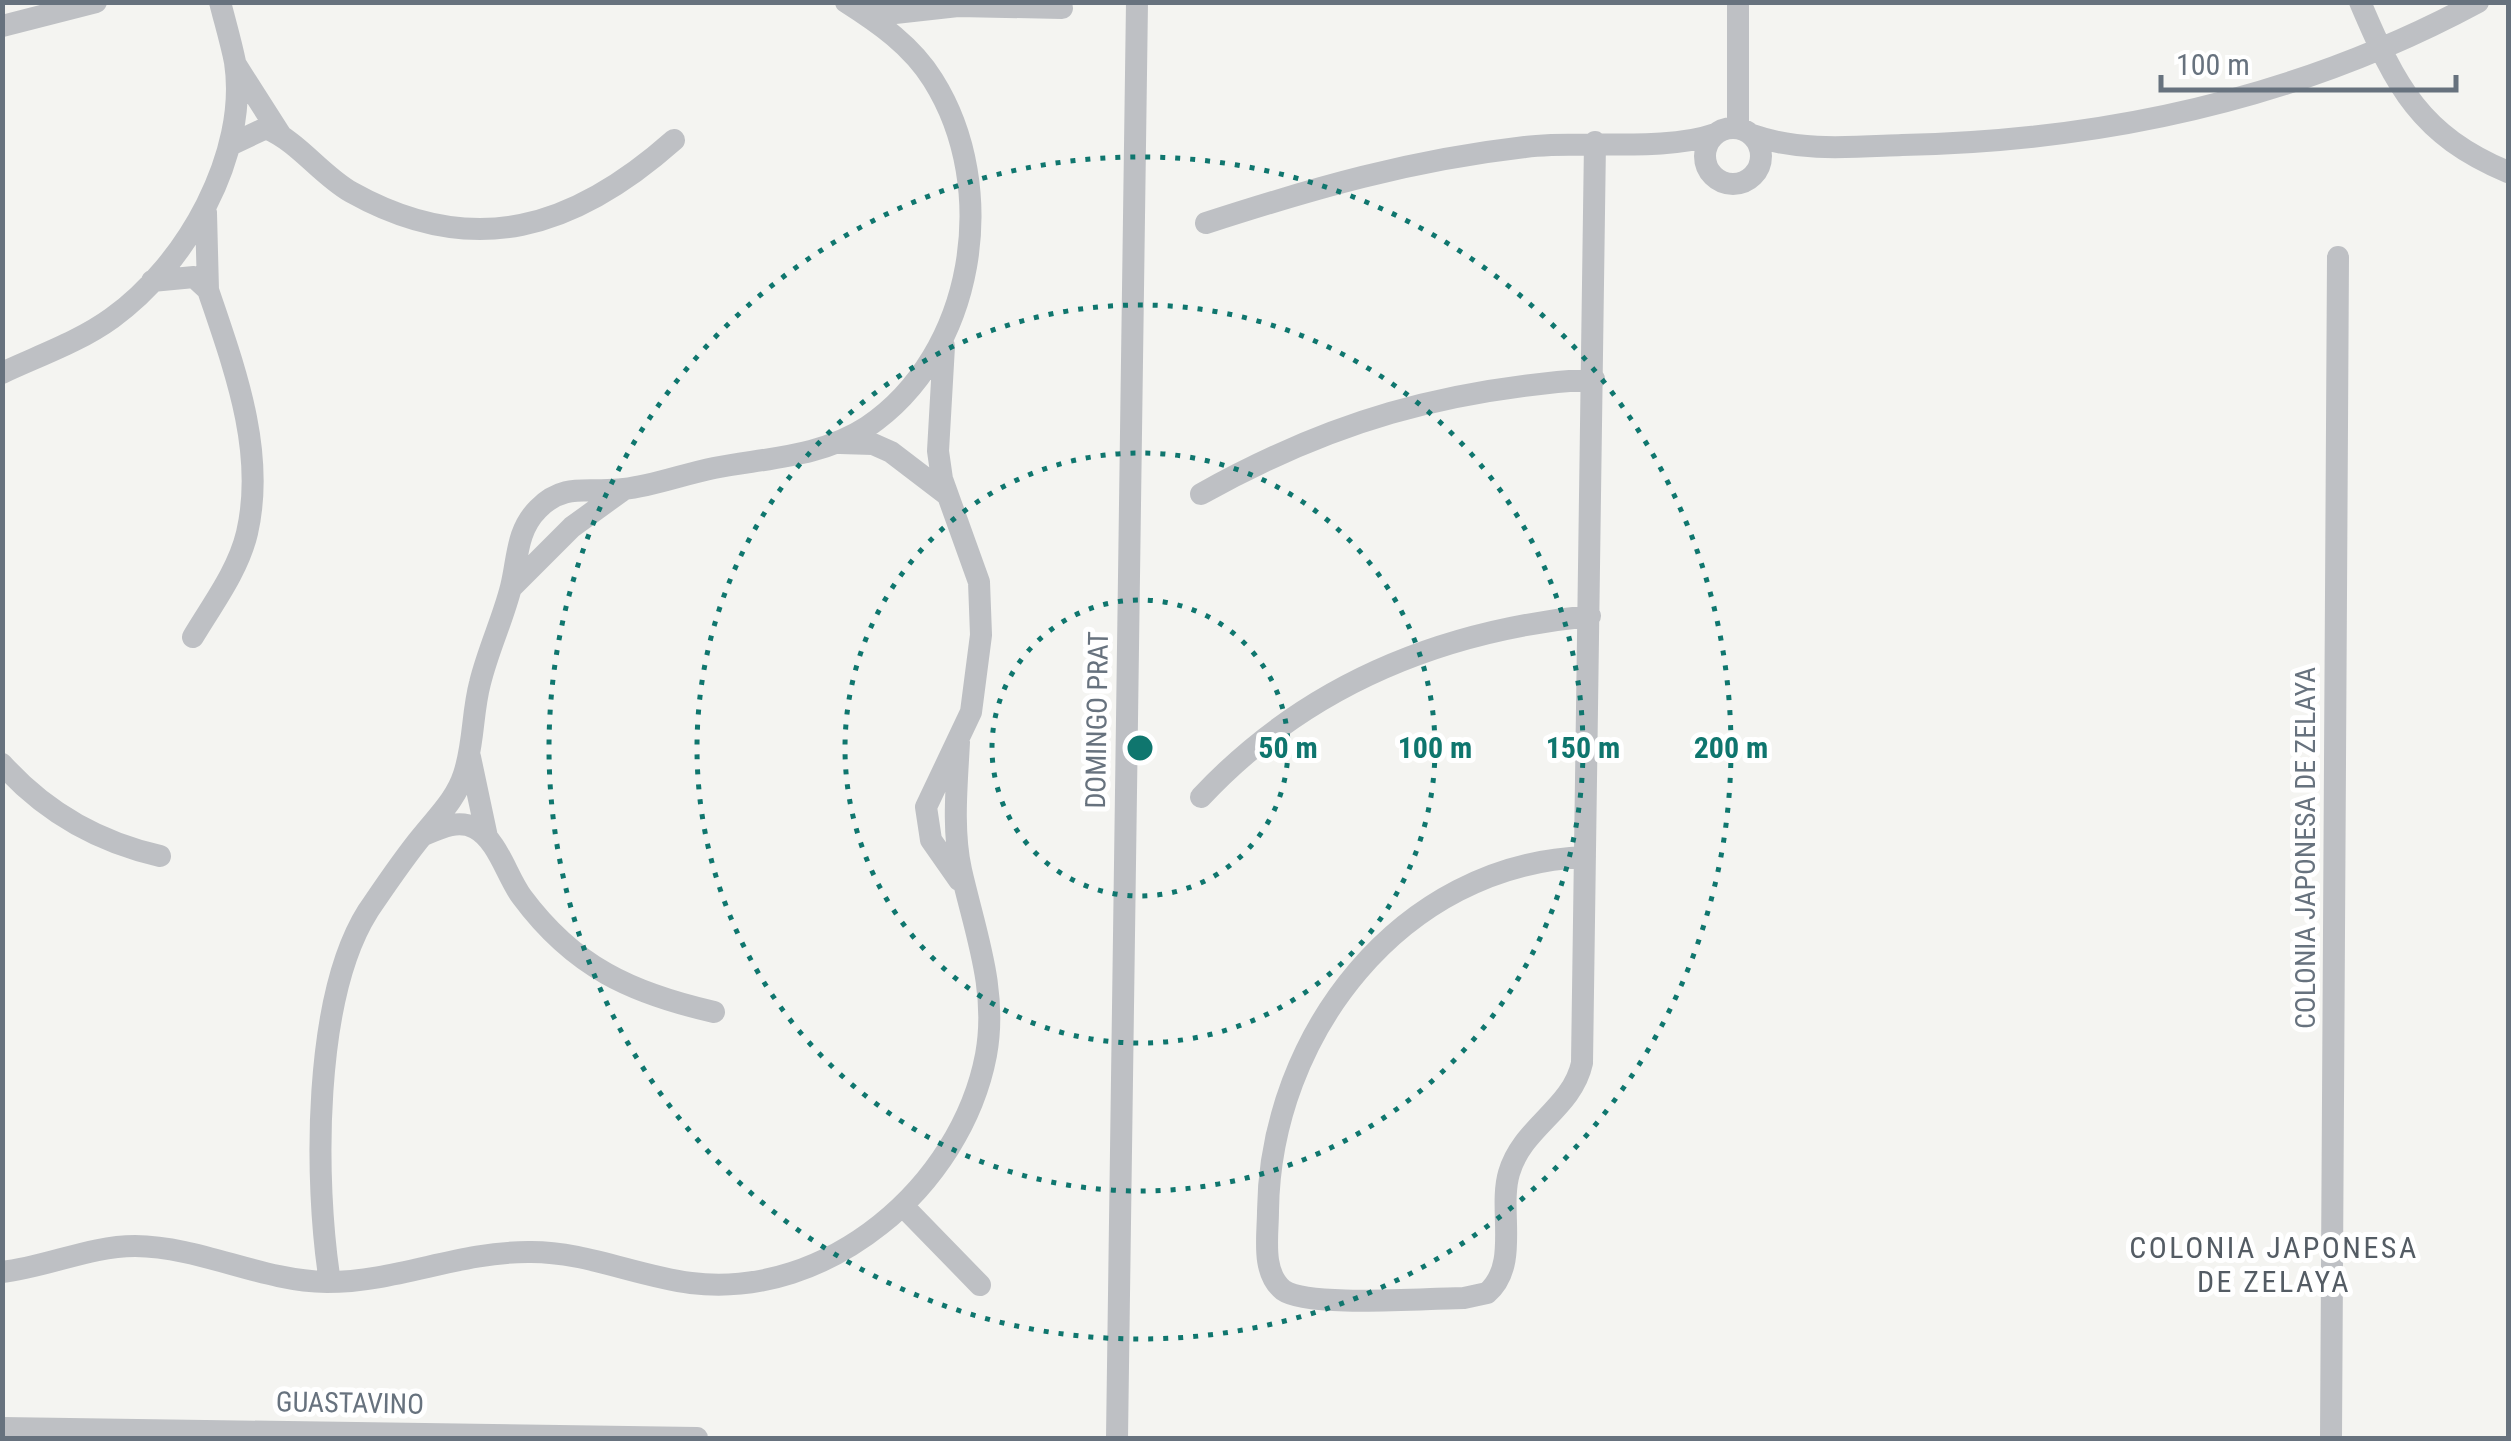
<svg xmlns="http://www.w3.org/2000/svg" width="2511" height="1441" font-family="'Roboto Condensed',sans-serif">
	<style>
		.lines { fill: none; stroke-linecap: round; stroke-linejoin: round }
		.street { stroke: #bec0c4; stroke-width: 22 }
		.ring { fill: none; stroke: #0f766e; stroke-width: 5; stroke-dasharray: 5 10 }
		.labels { text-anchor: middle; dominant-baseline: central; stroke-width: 10; stroke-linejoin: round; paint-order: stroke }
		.street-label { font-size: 28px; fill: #67727e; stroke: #fff }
		.neighbourhood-label { font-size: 30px; letter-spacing: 2.5px; fill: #545c64; stroke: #fff }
		.centre { fill: #0f766e; stroke: #fff; stroke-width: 5 }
		.ring-label { font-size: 30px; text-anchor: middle; font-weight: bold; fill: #0f766e; stroke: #fff; stroke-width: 10; stroke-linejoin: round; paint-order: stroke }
	</style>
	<rect width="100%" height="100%" fill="#f4f4f1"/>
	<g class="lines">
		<!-- street -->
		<path class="street" d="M2360,2C2396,87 2420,135 2508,172
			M868,16L958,6L1062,8
			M2,26L96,2
			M236,65L280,134
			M1738,128V2
			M1705 156a28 28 0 1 1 56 0a28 28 0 1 1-56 0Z
			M1752,135C1801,152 1851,147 1902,145C2103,141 2300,98 2478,2
			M230,145L266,128C299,142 320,174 351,192C474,261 575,228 674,140
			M206,213L208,290
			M1206,223C1314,188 1411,160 1525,147C1582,140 1664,152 1715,134
			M152,281L194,277L208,290C234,367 266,451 247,533C238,571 212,605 193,637
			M944,346L938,451L942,479L979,582L981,635L971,712L926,807L931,840L959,880
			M2,373C38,356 79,342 112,318C186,265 249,154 235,62C231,42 225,22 220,2
			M840,443L873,444L891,452L946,494
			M1201,494C1331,421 1446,389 1594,379
			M513,586L572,527L623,490
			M470,757L487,837
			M2,764C45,812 98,842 160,856
			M1201,797C1306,685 1439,631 1590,616
			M424,835C440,828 458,819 475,828C498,840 507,877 522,897C574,967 631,993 714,1012
			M1585,857C1401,864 1270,1035 1268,1211C1268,1236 1261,1272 1283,1290C1308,1308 1428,1298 1464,1298L1487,1293C1520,1265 1498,1210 1509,1173C1522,1127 1572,1109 1582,1063L1595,142
			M903,1206L980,1285
			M2,1272C47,1267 90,1246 135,1246C202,1247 261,1281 327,1282C396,1282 459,1252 528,1252C584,1251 636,1276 691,1283C828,1300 961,1186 986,1055C998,990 975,932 961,870C952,829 957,783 959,742
			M330,1282C314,1181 313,998 368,911C385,886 403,859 422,836C438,816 456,799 464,774C474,744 472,713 480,683C488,650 503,619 511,587C518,559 516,531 538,509C565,481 590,494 624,489C653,486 684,474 714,468C766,458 821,457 867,427C975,354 1001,188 933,80C912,46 879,23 846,2
			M2,1428L697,1438
			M1117,1438L1137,2
			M2331,1438L2338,257"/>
	</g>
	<!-- distance rings -->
	<g class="ring">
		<circle cx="1140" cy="748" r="148"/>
		<circle cx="1140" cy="748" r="295"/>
		<circle cx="1140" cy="748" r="443"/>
		<circle cx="1140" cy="748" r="591"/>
	</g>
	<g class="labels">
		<!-- street labels -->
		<g class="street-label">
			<text transform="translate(1097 720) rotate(-89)">DOMINGO PRAT</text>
			<text transform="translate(2305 848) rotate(-90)">COLONIA JAPONESA DE ZELAYA</text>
			<text transform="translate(350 1403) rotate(1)">GUASTAVINO</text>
		</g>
		<!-- neighbourhood labels -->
		<g class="neighbourhood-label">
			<text x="2274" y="1247">COLONIA JAPONESA<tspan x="2274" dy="34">DE ZELAYA</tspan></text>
		</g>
	</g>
	<circle cx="1140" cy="748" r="15" class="centre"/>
	<g class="ring-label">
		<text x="1288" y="758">50 m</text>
		<text x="1435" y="758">100 m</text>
		<text x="1583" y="758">150 m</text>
		<text x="1731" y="758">200 m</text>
	</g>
	<!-- border -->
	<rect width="2511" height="1441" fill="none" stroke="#67727e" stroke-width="10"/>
	<!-- scale -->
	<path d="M2161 75v15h295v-15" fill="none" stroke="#67727e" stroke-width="5"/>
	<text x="2176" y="75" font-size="30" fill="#67727e" stroke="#ffffff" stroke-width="8" paint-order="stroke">100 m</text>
</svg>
